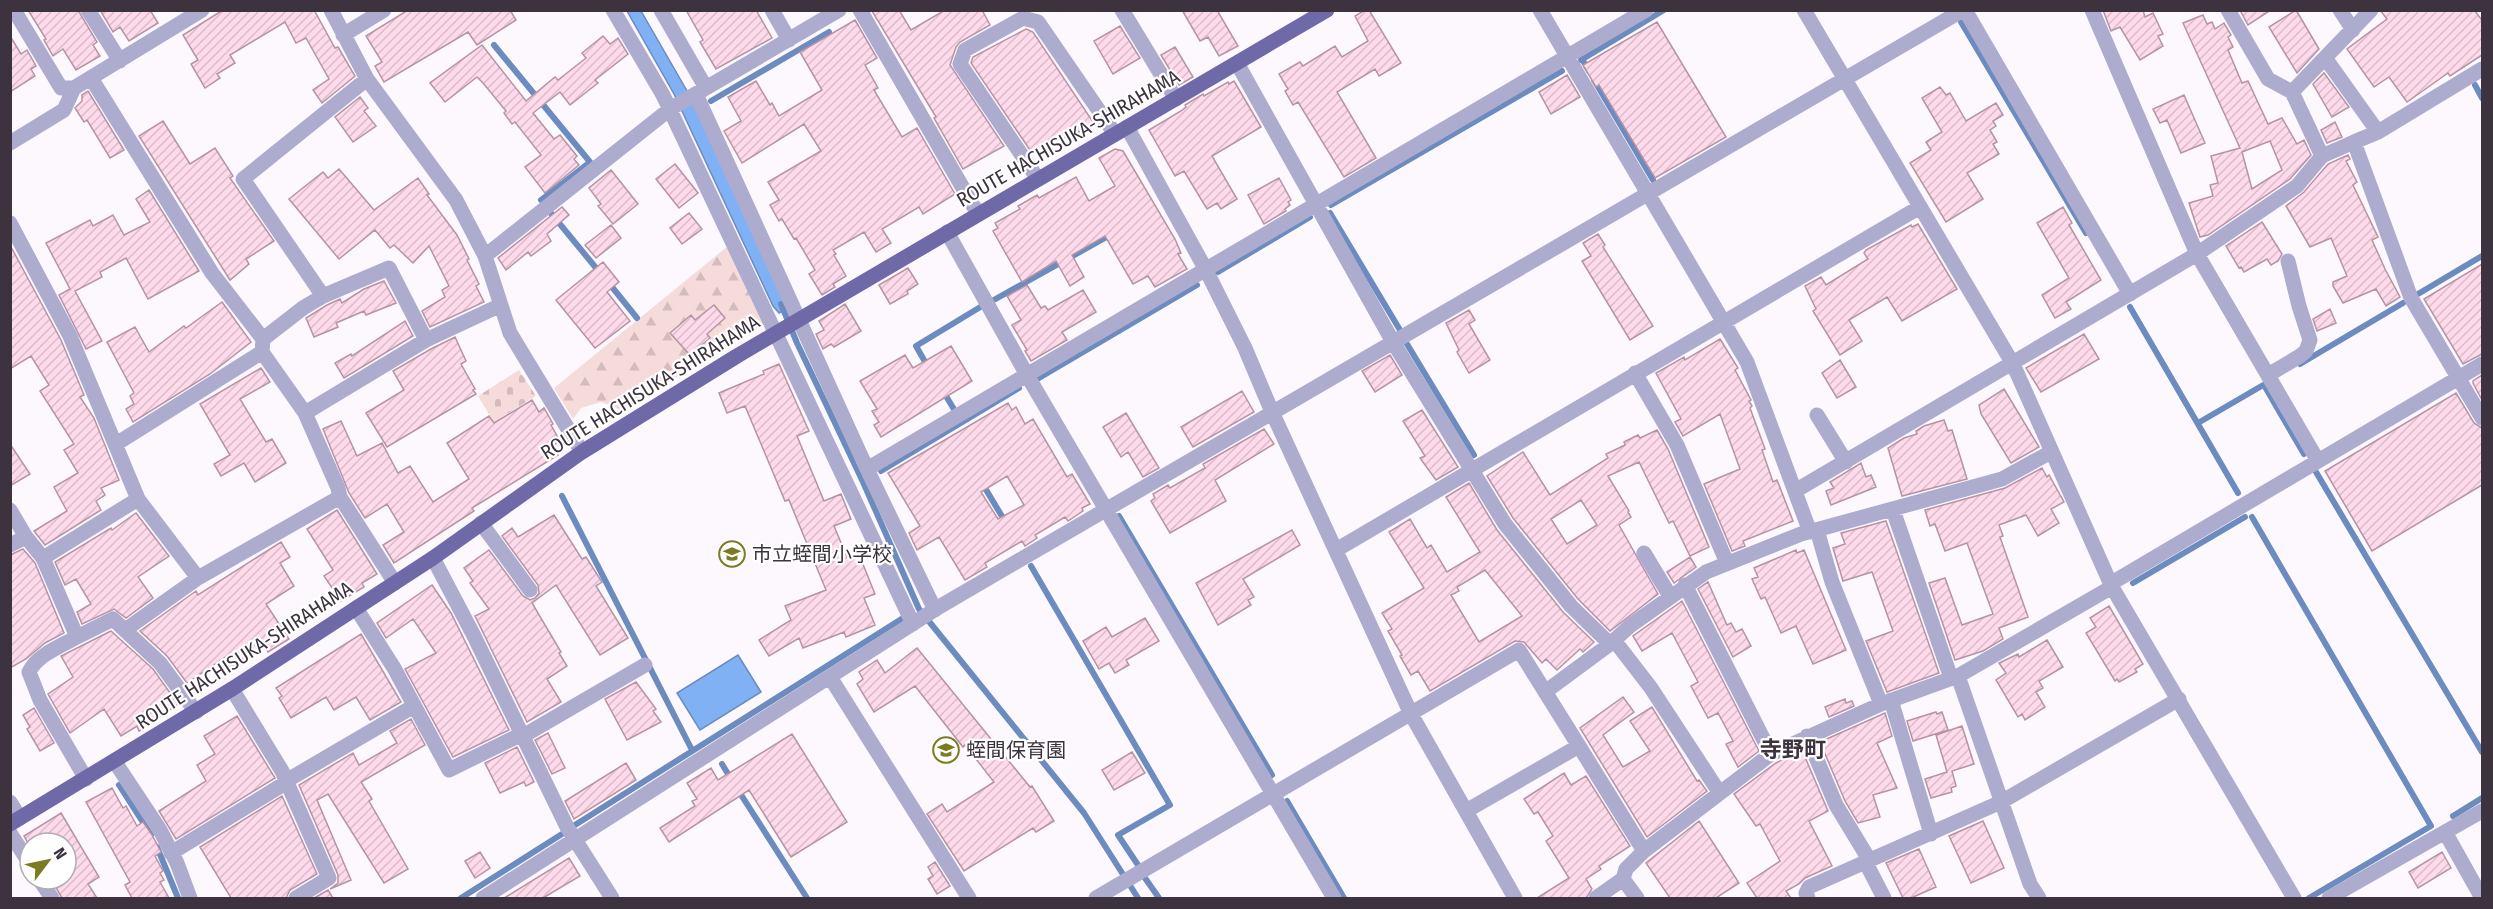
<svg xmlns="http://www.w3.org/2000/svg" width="2493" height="909" font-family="'Fira Sans Condensed','Noto Sans JP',sans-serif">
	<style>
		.forest { fill: url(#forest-firs) }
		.cemetery { fill: url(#cemetery-stones) }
		.water { fill: #80b1f5; stroke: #6c8bbe; stroke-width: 1.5 }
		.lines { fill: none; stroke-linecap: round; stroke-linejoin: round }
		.stream { stroke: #6c8bbe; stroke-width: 6 }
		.building { fill: url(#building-hatch); stroke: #b693a4; stroke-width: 1.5; fill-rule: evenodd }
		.minor { stroke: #adaccf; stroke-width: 15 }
		.major { stroke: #6f69a7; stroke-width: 15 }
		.labels { text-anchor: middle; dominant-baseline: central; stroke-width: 4.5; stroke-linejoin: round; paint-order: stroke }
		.street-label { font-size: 20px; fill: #3c333f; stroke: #fff }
		.poi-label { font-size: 20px; fill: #3c333f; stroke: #fff; text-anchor: start }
		.quarter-label { font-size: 22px; font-weight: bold; fill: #3c333f; stroke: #fff }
	</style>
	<defs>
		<pattern id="forest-firs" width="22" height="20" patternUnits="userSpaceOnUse" patternTransform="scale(1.5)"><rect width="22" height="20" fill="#f6dbdb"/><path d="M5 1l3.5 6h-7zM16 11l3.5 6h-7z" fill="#d4bcbd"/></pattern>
		<pattern id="cemetery-stones" width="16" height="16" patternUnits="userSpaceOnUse" patternTransform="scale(1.5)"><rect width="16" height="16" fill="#f6dbdb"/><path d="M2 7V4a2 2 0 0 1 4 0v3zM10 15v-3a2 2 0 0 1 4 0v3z" fill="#d4bcbd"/></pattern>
		<pattern id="building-hatch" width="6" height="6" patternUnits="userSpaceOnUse" patternTransform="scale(1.5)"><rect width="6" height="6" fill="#fedaeb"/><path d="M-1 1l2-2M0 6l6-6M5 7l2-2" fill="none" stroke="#dbbccb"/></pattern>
	</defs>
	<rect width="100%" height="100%" fill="#fcf8fe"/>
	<!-- forest -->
	<path class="forest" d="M728,246L766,323L710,355L625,411L601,402L581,408L573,419L554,388Z"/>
	<!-- cemetery -->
	<path class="cemetery" d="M519,370L536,396L494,422L478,396Z"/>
	<!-- water -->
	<path class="water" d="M627,11H641L694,103L789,307L779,313L773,306L674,94Z
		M738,655L761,692L700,730L677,693Z"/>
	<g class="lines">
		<!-- stream -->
		<path class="stream" d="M1961,22L2086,233
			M494,45L590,162L541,200
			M1582,59L1589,71
			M1581,60L1664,10
			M1594,80L1653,180
			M2475,85L2482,98
			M711,101L829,32
			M1331,205L1562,71
			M550,212L601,274
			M1330,213L1400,330
			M1218,272L1310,217
			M608,282L637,318
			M2418,294L2482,256
			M992,301L1112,234
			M781,304L797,343L863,482L919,609L1084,813L1138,898
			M2130,307L2238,493
			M1407,344L1474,455
			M2300,364L2403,303
			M928,367L916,346L982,306
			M1039,378L1197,285
			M2264,385L2304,454
			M943,391L955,411
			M2198,423L2265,384
			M881,471L1019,388
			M2316,472L2482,752
			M982,483L1006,523
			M562,496L692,750
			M1119,516L1272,775
			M2252,517L2431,826L2309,898
			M1031,566L1170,805L1118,835L1138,865
			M2133,583L2245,517
			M722,764L731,779
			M119,785L151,835
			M738,790L807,898
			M1287,801L1344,898
			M2453,816L2482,798
			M575,825L903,618
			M157,847L178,898
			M1145,878L1159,898
			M461,898L562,834"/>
	</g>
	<!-- building -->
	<path class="building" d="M28,10H78L97,42L93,45L100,56L76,70L63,49L53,56L44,40L46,39Z
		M100,10H150L158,23L129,41L120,27L113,32Z
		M223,10H314L335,48L338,47L355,76L322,103L313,90L329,79L306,38L296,43L285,22L230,55L235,63L217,74L220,78L205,88L191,64L198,60L183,35Z
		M408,10H510L516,20L477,45L468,32L384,82L375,66L382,62L366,36Z
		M686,10H756L772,38L716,69L700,42L703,40Z
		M899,10L911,30L945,10H982L990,25L960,42L956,47L950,65L1004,146L963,169L934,118L936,117L872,11Z
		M1182,10H1217L1238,46L1219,56L1208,37L1200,41Z
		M1365,10H1369L1401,63L1379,76L1375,69L1337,92L1376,158L1344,177L1298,102L1293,105L1285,91L1288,89L1279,74L1300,62L1303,66L1335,46L1342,57L1368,41L1355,16Z
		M2103,10H2143L2145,17L2153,13L2163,34L2158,36L2163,46L2140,60L2120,27L2111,31Z
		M2244,10H2271L2248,25L2241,12Z
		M2296,10L2319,49L2297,73L2269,27Z
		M2380,10H2474L2482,20V55L2450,76L2448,73L2407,102L2389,77L2374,87L2347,49L2387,19Z
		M2203,15L2207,24L2212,22L2215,29L2224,23L2231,35L2228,37L2233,47L2228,50L2242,83L2248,81L2268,124L2282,118L2297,144L2304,140L2311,155L2290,179L2208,235L2200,237L2189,203L2213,196L2210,185L2218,183L2211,156L2240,148L2183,23ZM2270,141L2282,170L2252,189L2242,152Z
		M855,20L877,58L865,65L878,88L874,90L902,137L917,128L955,194L923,214L919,207L882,229L891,243L876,252L864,232L833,250L836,254L834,255L846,276L833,284L835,287L822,295L809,274L815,270L796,238L794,239L782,219L779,221L770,205L779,200L768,182L821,151L804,124L742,163L724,131L741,121L728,97L756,81L770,105L772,103L779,116L822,90L800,52Z
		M1657,22L1726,137L1655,178L1599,85L1596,87L1583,65Z
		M1120,26L1140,58L1113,74L1094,41Z
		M1026,29L1033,32L1093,122L1079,132L1077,130L1039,154L1037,150L1032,153L971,63L973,57Z
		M10,36L21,54L27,50L36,66L31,69L35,76L10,92Z
		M603,36L610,44L618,38L628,54L595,80L598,83L570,105L560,92L533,113L554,139L560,135L577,156L574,159L579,165L545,193L525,167L541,155L515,122L512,124L504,113L506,111L483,83L477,77L445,102L430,83L482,45L526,101L555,77L558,80L586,58L582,53Z
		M1175,47L1193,77L1179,85L1161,55Z
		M2324,73L2349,107L2332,117L2313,84Z
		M1567,75L1580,97L1551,114L1539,92Z
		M1234,81L1261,127L1212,156L1237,199L1221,209L1217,203L1207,209L1184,171L1175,176L1149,130L1181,111L1186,107L1185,105L1203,94L1204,96L1228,82L1229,84Z
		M1940,87L1946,95L1950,93L1966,121L1996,103L2003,115L1993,121L1996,126L1990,130L1997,142L1993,144L1999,154L1967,173L1983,199L1946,222L1910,163L1931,150L1926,142L1942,132L1922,98Z
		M88,91L124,150L110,158L87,120L84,122L75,108L82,101V95Z
		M2184,95L2205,143L2181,153L2167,120L2160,123L2153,109Z
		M360,97L368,108L364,111L376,126L353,142L335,117Z
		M163,121L190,164L215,148L233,176L230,178L274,241L246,259L249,264L230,280L139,136Z
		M2335,122L2342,137L2327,143L2321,130Z
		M1115,149L1123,151L1175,239L1181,253L1178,254L1187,269L1155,287L1148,276L1133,284L1105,236L1072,255L1084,277L1070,286L1056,261L1022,282L993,231L998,228L995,223L1020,209L1018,206L1037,195L1039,198L1076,177L1089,201L1115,186L1099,158Z
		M2348,155L2350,159L2346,161L2357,182L2353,185L2378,237L2372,240L2385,269L2400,297L2386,306L2376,289L2343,303L2333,286V282L2347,276L2331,238L2310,247L2286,206L2304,192L2328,164Z
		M675,164L698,193L679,208L656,179Z
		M339,169L374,210L418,178L429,194L427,195L457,235L469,259L467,260L479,284L476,286L484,302L430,327L422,311L445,297L442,290L449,286L429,246L413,263L394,245L390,248L375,230L339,259L289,199L323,172L328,178Z
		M611,170L638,204L613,224L598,206L601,204L589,188Z
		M1279,178L1291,200L1288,202L1290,205L1285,209L1286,211L1264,224L1248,195Z
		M149,190L199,271L148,299L126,258L100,272L102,277L75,291L102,341L86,349L59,295L70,289L46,243L90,220L93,226L113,215L124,235L150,222L136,199Z
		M562,207L569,215L547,234L551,241L531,256L528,252L506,270L498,258Z
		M2063,207L2072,223L2069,225L2101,280L2066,302L2071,309L2055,318L2042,295L2069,278L2037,223Z
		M689,213L702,229L682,244L670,228Z
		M2262,222L2282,254L2278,261L2271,265L2267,259L2244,272L2241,267L2239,268L2226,246Z
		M1918,224L1957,289L1902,321L1887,297L1849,320L1862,341L1840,355L1813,311L1816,309L1805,286L1821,277L1826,285L1868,259L1864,253L1866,250L1911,225L1912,227Z
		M611,225L621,238L596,258L585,245Z
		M1598,234L1605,245L1603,247L1653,326L1630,340L1582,261L1591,256L1583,243Z
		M10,245L61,340L84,395L80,397L94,418L119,480L101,488L105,495L96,501L101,510L45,545L34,531L67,511L54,487L78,473L64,450L74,444L40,391L49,385L31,356L10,369Z
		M603,262L619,282L607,292L630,321L595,348L556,300Z
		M2482,264V354L2463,364L2424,299Z
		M908,268L918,284L907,291L908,294L890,304L879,285Z
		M384,281L396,303L366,315L364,311L336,323L338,327L314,337L306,318L327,305L340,299L342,303L364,289Z
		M1027,285L1041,308L1045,306L1048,310L1083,290L1096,312L1062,332L1067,340L1031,361L1025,351L1027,350L1012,325L1021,320L1007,296Z
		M222,302L251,342L210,374L133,422L126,409L134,404L130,396L134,393L107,342L135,327L149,352L184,326L186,328Z
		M845,304L861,331L834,347L831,344L823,349L816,334L824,330L819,321Z
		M714,305L725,318L707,334L710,338L690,355L670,333L691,315L695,320Z
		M2330,309L2336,323L2317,331L2313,319Z
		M1469,310L1475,320L1469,324L1490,360L1469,373L1457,352L1459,350L1446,323Z
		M405,321L413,336L344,378L335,363L351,354L352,356Z
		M2084,334L2099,359L2041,392L2026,368Z
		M455,337L466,361L461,364L475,389L473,390L476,394L387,447L366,413L404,390L393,371L431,349Z
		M1720,339L1738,368L1735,370L1751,400L1749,401L1752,406L1750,408L1765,449L1762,450L1773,482L1777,480L1793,521L1743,541L1745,546L1732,551L1704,484L1740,469L1720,414L1683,436L1675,422L1681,419L1656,373L1684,357L1685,360Z
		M951,346L972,381L881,437L874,425L879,422L872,411L877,409L860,381L905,355L913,368Z
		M1390,355L1402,375L1375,392L1362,371Z
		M1840,360L1856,387L1837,398L1822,373Z
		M779,364L809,431L797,436L824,501L841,494L851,519L834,526L847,557L858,552L875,594L864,598L875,625L846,637L844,632L803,648L799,638L769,656L759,640L791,620L785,606L826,590L789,500L785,501L745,406L727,413L719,393L764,374L763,371Z
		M261,368L270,382L240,399L266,442L272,439L286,463L255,482L244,463L221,476L214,464L230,455L200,404Z
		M2482,375V400L2473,383V381Z
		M2004,389L2039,447L2011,463L1981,414L1979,405Z
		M1242,391L1254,412L1193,447L1181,427Z
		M2456,393L2474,423L2482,428V485L2372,551L2325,471Z
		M532,400L539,412L544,408L553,424L551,425L560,441L552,446L558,455L472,508L474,511L394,563L383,545L404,532L387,504L365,518L349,493L323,429L341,421L357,456L382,443L398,473L410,466L433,502L469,479L447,443L489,416L494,423Z
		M1008,403L1012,410L1016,407L1025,424L1033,419L1067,477L1072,474L1090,504L1082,508L1083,511L1068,521L1065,517L1035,535L1037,538L1025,546L1022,541L985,563L987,567L965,580L939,537L917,550L909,533L920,526L888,473ZM1007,476L1024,505L998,519L981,492Z
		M1422,410L1458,467L1436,480L1420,458L1425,456L1403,421Z
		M1126,413L1159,468L1143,477L1128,452L1121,457L1103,427Z
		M1944,420L1948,431L1952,430L1967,479L1902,496L1888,448L1904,438L1917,434L1916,431L1924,426Z
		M1264,429L1274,444L1215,480L1226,501L1170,533L1151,501L1155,498L1153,494L1168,485L1170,488L1205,468L1203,464Z
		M1657,430L1668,449L1709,547L1690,556L1673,521L1669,523L1639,462L1608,476L1629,511L1628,512L1631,517L1619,525L1658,594L1610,631L1578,599L1513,518L1487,476L1523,452L1550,495L1608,458L1606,454L1625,445L1624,442L1638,435L1640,438ZM1581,500L1597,525L1567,544L1551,519Z
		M10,444L30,474L10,486Z
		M1861,463L1866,477L1871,475L1876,487L1831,505L1826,491L1834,488L1830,482Z
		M2042,468L2047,477L2049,475L2064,502L2051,509L2059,523L2038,536L2026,515L1999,525L2003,536L2000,537L2028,617L1999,628L2003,639L1983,651L1955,660L1929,583L1945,578L1962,625L1993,614L1967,543L1945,551L1935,524L1930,526L1925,510L2005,488Z
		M1469,483L1497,530L1563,612L1594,642L1583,652L1580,649L1557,670L1546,659L1542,663L1524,642L1515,641L1430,691L1418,671L1411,675L1400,656L1402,655L1388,631L1392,629L1382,613L1424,588L1389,532L1410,519L1427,548L1431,545L1447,572L1480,552L1446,497ZM1485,570L1522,616L1479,642L1451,595L1459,591L1457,587Z
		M337,510L377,574L362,583L364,587L341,601L324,576L333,570L307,529Z
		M136,513L169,556L138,577L153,598L126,618L114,609L82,624L77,612L91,604L76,579L65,585L55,562L111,528L112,530Z
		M554,515L582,559L586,557L602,582L596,586L628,638L600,655L556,585L532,603L561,652L559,653L567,666L547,679L561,702L527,722L475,616L489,609L470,583L473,581L464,568L489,550L523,596L530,600L535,598L539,593L538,585L502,536L512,528L518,537Z
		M1886,521L1939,673L1887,692L1866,641L1893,631L1872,572L1843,581L1833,548L1845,544L1841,533Z
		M1292,530L1300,545L1243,579L1254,597L1248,600L1251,605L1218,625L1196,583Z
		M281,542L290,557L280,563L294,586L266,604L289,639L268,652L264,646L230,667L224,658L187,683L167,656L140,631L196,591L198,595Z
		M23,549L35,563L64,633L45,643L26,659L10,668V555Z
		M1796,550L1797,553L1804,550L1846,650L1813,664L1796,626L1781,633L1765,597L1761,599L1752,579L1758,577L1754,568Z
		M1690,557L1696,567L1674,583L1667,572Z
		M1708,582L1727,625L1731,623L1736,632L1742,629L1751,646L1733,657L1698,589Z
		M432,585L451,613L509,730L453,757L405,669L436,653L413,619L386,638L377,623Z
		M1682,601L1759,751L1738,767L1726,744L1733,741L1718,713L1708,718L1691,686L1698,682L1672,633L1642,651L1633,636Z
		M2109,606L2143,664L2135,669L2137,672L2119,682L2117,679L2115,681L2086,633L2096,627L2090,618Z
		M1145,618L1159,641L1126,660L1129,665L1115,673L1109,663L1099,669L1083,641L1106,627L1112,637Z
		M111,631L153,669L178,704L139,731L137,726L121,736L104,709L70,733L48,694L73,677L61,656Z
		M361,634L401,702L370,720L356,697L334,710L326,697L291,718L279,698L282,696L276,688Z
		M2047,640L2063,667L2039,681L2043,688L2036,692L2045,707L2025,720L2022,714L2018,717L1996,680L2006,673L1999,663L2018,654L2019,657Z
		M917,648L1030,787L1032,786L1054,821L1036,832L1033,828L964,871L927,814L942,804L947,812L994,782L965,745L963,747L915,686L874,712L857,684L863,679L859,672L877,660L885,673Z
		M636,682L656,709L653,711L661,722L627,740L605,699Z
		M1623,697L1634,712L1603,735L1623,767L1650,751L1630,721L1652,707L1697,781L1699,780L1707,791L1647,837L1580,728Z
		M1845,699L1846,703L1852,701L1854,706L1829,717L1825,707Z
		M34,708L54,743L40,751L27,729L30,727L23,715Z
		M1936,712L1937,714L1942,712L1948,730L1913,741L1907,721Z
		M1885,713L1892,736L1877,743L1897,788L1873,795L1880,817L1858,823L1845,801L1820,742Z
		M237,716L275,778L176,839L159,811L206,781L197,765L215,754L204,736Z
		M411,719L425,745L361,782L372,799L369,801L408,869L384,883L328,794L317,800L351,880L330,889L338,883V875L299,785L353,753L359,765L397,743L390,731Z
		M1962,726L1974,764L1952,771L1956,786L1951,788L1952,792L1931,798L1925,779L1947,772L1936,735Z
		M548,733L565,768L552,774L535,740Z
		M792,734L847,822L791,857L749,790L669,842L660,828L695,806L692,801L697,799L687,783L711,768L718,780Z
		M517,747L534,782L526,786L524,782L500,793L485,763Z
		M1802,750L1828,811L1809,821L1832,866L1805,878L1799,884L1786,891L1791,898H1757L1747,883L1780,861L1760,824L1756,826L1734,794L1776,763Z
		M1132,752L1145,773L1114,790L1102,770Z
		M626,763L636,780L574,819L565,801Z
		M1564,773L1571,785L1586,776L1630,846L1599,866L1601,869L1586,879L1592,889L1586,898H1537L1569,878L1546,841L1553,836L1538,812L1534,814L1524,799Z
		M112,788L123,808L126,806L137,826L143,822L152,835L161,852L155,856L163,871L160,873L164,880L160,882L169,898H132L125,885L130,882L86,802Z
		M282,796L317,874L290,890L286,898H231L200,847Z
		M61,813L99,877L88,884L97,898H62L51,879H66V843H28L24,836Z
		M1699,821L1739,883L1716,898H1670L1646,863Z
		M1983,821L2004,868L1971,883L1949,836Z
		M1919,849L1936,887L1911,898H1903L1886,863Z
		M480,852L490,868L475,878L465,861Z
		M2442,852L2451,868L2418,888L2409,872Z
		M569,858L580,876L543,898H504Z
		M935,862L950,886L937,894L928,879L933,876L928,867Z
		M328,890L333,898H314Z"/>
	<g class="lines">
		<!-- minor -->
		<path class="minor" d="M14,10L61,88H74
			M88,10L120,61
			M331,10L367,79L456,200L485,256L510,333L582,452
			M613,10L663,95L913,624
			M661,10L706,88
			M772,10L789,40
			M860,10L978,214
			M1122,10L1176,99
			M1540,10L1747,362L1810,532
			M1804,10L2013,364L2112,587L2294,898
			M1965,10L2130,294
			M2092,10L2197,254L2318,461
			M2228,10L2268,79L2292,92L2371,10
			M2340,10L2353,30
			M343,35L384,10
			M2326,59L2378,132
			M1237,63L1393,342L1505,524L1571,606L1610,644
			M2482,69L2378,132L2354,142L2411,298L2482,418
			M91,78L212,273L263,339L262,352L305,413L338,488L340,497L395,583
			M2292,92L2322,156
			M696,94L867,469L935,610
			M1127,127L1206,270L1245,348L1272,412L1411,714L1515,898
			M10,143L64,110L74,88L202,10
			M1038,179L960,64L965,50L1023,18L1038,22L1115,134
			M10,223L70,336L138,499L198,578L340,497
			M947,232L1027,375L1334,898
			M485,256L670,109L839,10
			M323,296L243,179L367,79
			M263,339L303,308L323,296L389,268L426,340
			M1635,373L1677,445L1727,563
			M2268,375L2300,356L2306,351L2310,340L2299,306L2288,261
			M305,413L426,340L501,305
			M1817,415L1846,462
			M116,444L262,352
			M867,469L1646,10
			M1795,491L2197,254L2297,186L2322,156L2354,142
			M10,510L26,537
			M1893,510L1951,678
			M481,523L530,590
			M1817,530L1832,582L1881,704
			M10,545L26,537L43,558L138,499
			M1336,550L1920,207
			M1644,553L1670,596
			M43,558L77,637C61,646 37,655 29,672L40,700L86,779
			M433,558L473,634L567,827L612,898
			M2110,584L2482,364
			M1685,585L1771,754
			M356,608L394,668L449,770L522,734
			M125,630L198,578
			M77,637L113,619L160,663L196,712
			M1614,640L1651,688L1719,792
			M1958,676L2030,884L2039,898
			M830,677L969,898
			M232,689L282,771L329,878L296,898
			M1545,692L1610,644L1631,625L1706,572L1801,534L2002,479L2051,452
			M1891,700L1931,834
			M523,736L645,665
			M1807,736L1836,805L1870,861
			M1579,746L1644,851
			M115,762L160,830L177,863L190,898
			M286,781L414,706
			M10,802L20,818
			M2445,832L2482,898
			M10,833L30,864
			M171,853L287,782
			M1866,863L1884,898
			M39,879L52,898
			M1623,879L1637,898
			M483,898L939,607L1963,10
			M1096,898L1519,650L1579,746L1466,811
			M1596,898L1623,879L1626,869L1644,851L1771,754L1881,704L1958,676L2112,587
			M1808,898L1806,893L1809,887L2001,802L2179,699
			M2329,898L2482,811"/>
		<!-- major -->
		<path class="major" d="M10,824L232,689L433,558L582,452L737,356L1327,10"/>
	</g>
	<!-- icons -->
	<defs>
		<g id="school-ring" transform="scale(1.35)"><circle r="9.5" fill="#fff" stroke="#7d7a21" stroke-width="1.5"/><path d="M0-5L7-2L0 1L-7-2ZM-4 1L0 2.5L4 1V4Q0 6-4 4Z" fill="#7d7a21"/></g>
	</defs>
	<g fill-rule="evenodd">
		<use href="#school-ring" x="732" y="554"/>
		<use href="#school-ring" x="946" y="750"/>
	</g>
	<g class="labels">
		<!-- street labels -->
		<g class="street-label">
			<text transform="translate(1068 138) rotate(-30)">ROUTE HACHISUKA-SHIRAHAMA</text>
			<text transform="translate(650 387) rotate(-32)">ROUTE HACHISUKA-SHIRAHAMA</text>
			<text transform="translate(244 655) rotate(-33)">ROUTE HACHISUKA-SHIRAHAMA</text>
		</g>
		<!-- poi labels -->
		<g class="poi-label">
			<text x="752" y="554">市立蛭間小学校</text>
			<text x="966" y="750">蛭間保育園</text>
		</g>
		<!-- quarter labels -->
		<g class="quarter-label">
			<text x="1793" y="749">寺野町</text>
		</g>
	</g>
	<!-- border -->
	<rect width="2493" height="909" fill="none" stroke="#3c333f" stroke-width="24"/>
	<!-- north arrow -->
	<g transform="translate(48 861) rotate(58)"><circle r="28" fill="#ffffff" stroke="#b1adb2" stroke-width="1.5"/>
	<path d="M0-4.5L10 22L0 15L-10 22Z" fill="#7d7a21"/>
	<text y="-9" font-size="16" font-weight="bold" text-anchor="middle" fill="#3c333f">N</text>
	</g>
</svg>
